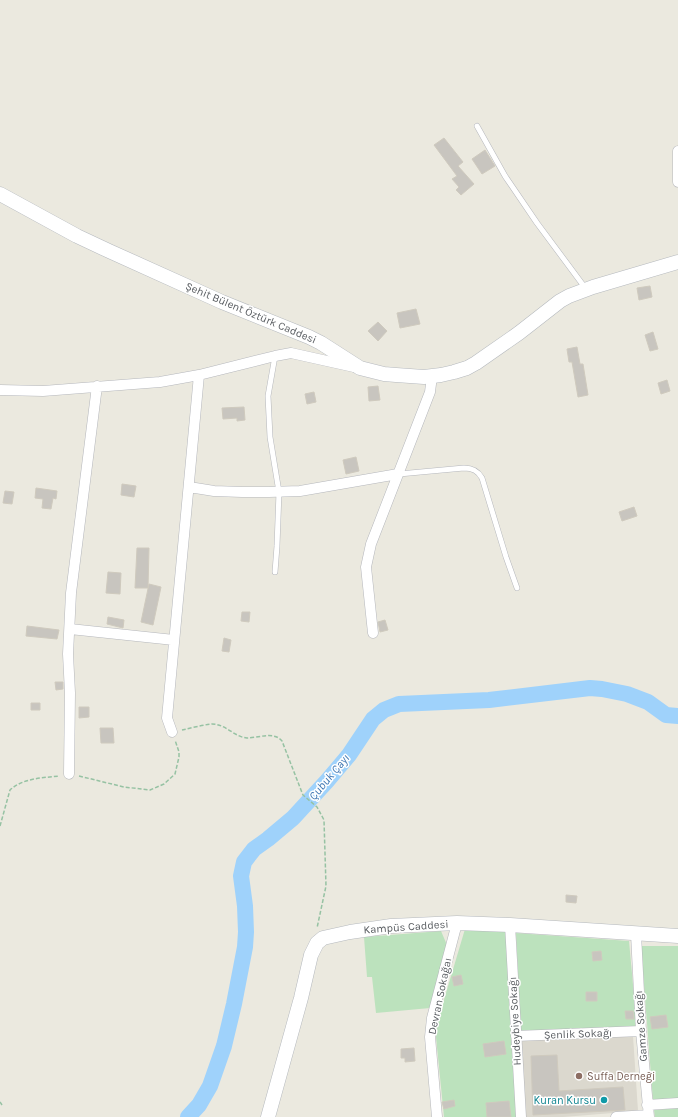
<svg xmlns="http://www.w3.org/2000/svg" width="678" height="1117" font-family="Karla,sans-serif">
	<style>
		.education { fill: #dbd8ce }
		.green { fill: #bce2bd }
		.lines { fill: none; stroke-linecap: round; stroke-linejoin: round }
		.river { stroke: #9fd2fb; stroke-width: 16 }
		.building { fill: #c8c5bf; stroke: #cfcabe }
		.lane-casing { stroke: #b5b7bc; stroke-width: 6 }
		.street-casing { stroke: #b5b7bc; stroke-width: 11 }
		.secondary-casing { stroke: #b5b9be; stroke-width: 15 }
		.path { stroke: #96c2a3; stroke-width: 1.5; stroke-dasharray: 4 2; stroke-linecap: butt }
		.lane { stroke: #fff; stroke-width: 5 }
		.street { stroke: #fff; stroke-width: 10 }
		.secondary { stroke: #fff; stroke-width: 14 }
		.education-dot { fill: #8d6e63; stroke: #fff; stroke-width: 1.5 }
		.culture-dot { fill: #0f9aa8; stroke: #fff; stroke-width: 1.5 }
		.labels { text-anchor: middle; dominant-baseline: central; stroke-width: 3; stroke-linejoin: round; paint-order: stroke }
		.street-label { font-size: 11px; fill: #585c60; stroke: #fff }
		.education-label { font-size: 11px; fill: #785e54; stroke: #fff; text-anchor: start }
		.culture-label { font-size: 11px; fill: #0d838f; stroke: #fff; text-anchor: end }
		.water-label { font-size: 12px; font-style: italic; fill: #4178b3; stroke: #fff }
	</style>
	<rect width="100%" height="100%" fill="#ebe9df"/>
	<!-- education -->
	<path class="education" d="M633,1036L638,1111L563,1117H525L520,1041Z"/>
	<!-- green -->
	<path class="green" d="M465,929L506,931L516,1117H444L436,1037L438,1020Z
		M441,931L447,945L430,1008L376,1013L372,977H367L364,937Z
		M516,933L629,941L637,1028L521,1031Z
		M641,946H678V1099L653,1101Z
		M678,1108V1117H655L654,1110Z"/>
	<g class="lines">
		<!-- river -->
		<path class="river" d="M188,1117L199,1105L210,1086L224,1046L234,1004L245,947L246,932L245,906L241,876L244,862L254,849L268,839L293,818L327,781L349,755L373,719L384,710L399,704L489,700L590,688L602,689L627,694L648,702L666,715L678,716"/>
	</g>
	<!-- building -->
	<path class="building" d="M444,138L463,162L458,166L474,184L461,195L456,190L459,187L452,179L457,176L434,145Z
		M485,150L495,166L482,174L472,159Z
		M650,286L652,297L639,300L637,288Z
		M416,309L420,324L400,328L397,313Z
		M378,322L387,331L378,341L368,331Z
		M653,332L658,349L650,351L645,335Z
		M577,347L580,364H583L588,395L578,397L572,362H569L567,349Z
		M667,380L670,391L661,394L658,383Z
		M378,386L380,400L369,401L368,387Z
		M314,392L316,402L307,404L305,394Z
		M244,407L245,420L237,421V418L223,419L222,408Z
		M356,457L359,471L346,474L343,460Z
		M122,484L136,486L134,497L121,495Z
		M36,488L57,491L56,499L53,498L51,509L42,508L43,499L35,498Z
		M5,491L14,492L12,504L3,503Z
		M634,507L637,516L622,521L619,512Z
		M137,548H149L148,588H135Z
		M108,572L121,573L120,594L106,593Z
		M149,584L161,587L153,625L141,622Z
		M242,612H250L249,622L241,621Z
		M108,617L124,620L123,628L107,624Z
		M385,620L388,630L380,632L378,622Z
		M27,626L59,630L57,639L26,636Z
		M224,638L231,640L229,652L222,651Z
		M55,682H63V689L56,690Z
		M31,703H40V710H31Z
		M79,707H89V717L79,718Z
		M100,728H113L114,743H101Z
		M566,895L577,896L576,903L566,902Z
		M601,951L602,960L593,961L592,952Z
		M461,975L463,984L454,986L452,977Z
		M586,992H597V1001H586Z
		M625,1011H633L634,1019H626Z
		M666,1015L668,1027L652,1029L650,1017Z
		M504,1041L506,1054L485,1057L483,1044Z
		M414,1048L415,1061L405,1062V1058H401V1049Z
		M557,1055L559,1091L623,1087L625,1110L533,1115L531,1056Z
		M454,1100L455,1106L444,1109L442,1102Z
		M509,1101L511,1117H487L486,1103Z"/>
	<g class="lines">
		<!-- lane casing -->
		<g class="lane-casing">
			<path id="lane" d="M477,126L505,176L537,223L586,289
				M275,356L268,396L270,437L279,492L277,546L275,572
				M399,474L464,468C473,468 478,471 482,478L506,557L517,588"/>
		</g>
		<!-- street casing -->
		<g class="street-casing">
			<path id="street" d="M678,151V182
				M0,390L43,391L160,382L199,375L275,356L291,353L354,367
				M189,487L214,491L242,492H269L300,491L398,474
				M70,629L174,640
				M373,633L366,567L371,544L430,392L432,376
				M172,732L167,718L199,375
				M69,774L70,693L68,654L71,593L97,386
				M510,925L521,1117
				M636,934L641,1031L649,1117
				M516,1036L641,1031
				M647,1105L678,1103
				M437,1117L430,1037L432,1018L457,923
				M616,1117L648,1115"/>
		</g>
		<!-- secondary casing -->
		<g class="secondary-casing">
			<path id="secondary" d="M0,194L77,236L109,251L222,302L309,337L321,343L360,368L384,374L396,375L424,377L441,375L454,372L467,368L476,363L519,333L560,301L569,296L593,287L678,262
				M268,1117L301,998L311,955L317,943L323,938L350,932L391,926L457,923L510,925L678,936"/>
		</g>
		<!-- path -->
		<path class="path" d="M182,730C191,728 202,725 212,724C226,724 234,737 247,738C258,738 274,731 282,741L301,790L303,795L317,807L324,820L326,886L317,928
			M79,776L124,787L150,790L164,784L175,774L179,757V752L175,740
			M0,826L10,790C23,778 42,778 59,776
			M0,1102L2,1105"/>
		<!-- lane -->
		<use href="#lane" class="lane"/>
		<!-- street -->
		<use href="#street" class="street"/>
		<!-- secondary -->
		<use href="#secondary" class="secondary"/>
	</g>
	<!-- markers -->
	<circle class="education-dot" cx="579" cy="1076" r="4"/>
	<circle class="culture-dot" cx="604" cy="1100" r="4"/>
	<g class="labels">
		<!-- street labels -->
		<g class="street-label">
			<text transform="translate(251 313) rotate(23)">Şehit Bülent Öztürk Caddesi</text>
			<text transform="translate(406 927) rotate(-4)">Kampüs Caddesi</text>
			<text transform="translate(440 996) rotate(-78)">Devran Sokağaı</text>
			<text transform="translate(515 1021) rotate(-93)">Hudeybiye Sokağı</text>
			<text transform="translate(641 1026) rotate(-94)">Gamze Sokağı</text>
			<text transform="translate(578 1034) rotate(-2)">Şenlik Sokağı</text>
		</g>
		<!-- education labels -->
		<g class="education-label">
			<text x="587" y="1076">Suffa Derneği</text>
		</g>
		<!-- culture labels -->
		<g class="culture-label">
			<text x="596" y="1100">Kuran Kursu</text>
		</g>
		<!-- water labels -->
		<g class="water-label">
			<text transform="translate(329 777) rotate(-50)">Çubuk Çayı</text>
		</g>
	</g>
</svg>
